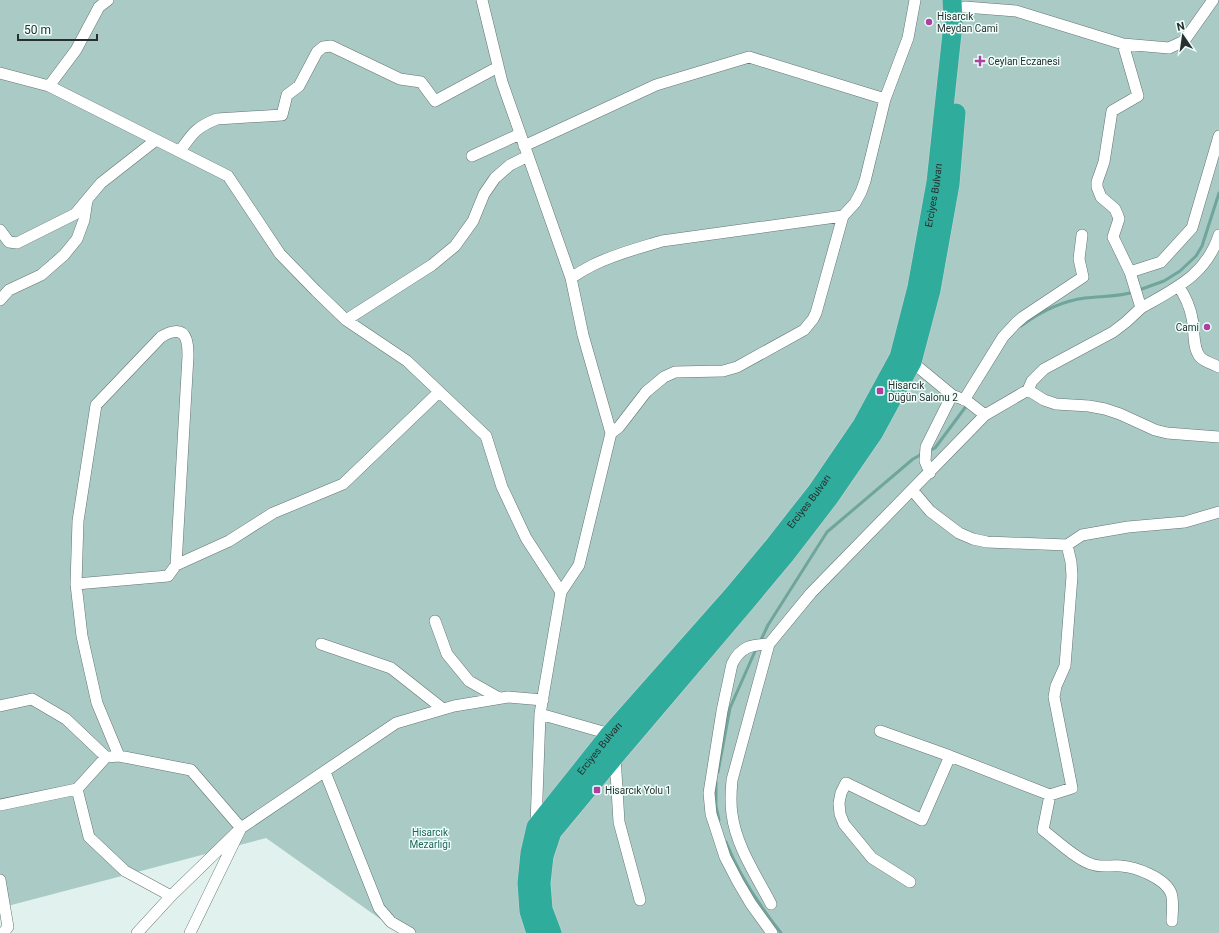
<svg xmlns="http://www.w3.org/2000/svg" width="1219" height="933" font-family="Roboto,sans-serif">
	<style>
		.green { fill: #aacbc5 }
		.lines { fill: none; stroke-linecap: round; stroke-linejoin: round }
		.stream { stroke: #6fa59b; stroke-width: 3 }
		.street-casing { stroke: #657471; stroke-width: 12 }
		.highway-casing { stroke: #d0d1d1; stroke-width: 20 }
		.street { stroke: #fff; stroke-width: 11 }
		.highway { stroke: #2fac9c; stroke-width: 19 }
		.poi-dot { fill: #ac41a1; stroke: #eefffb; stroke-width: 1.5 }
		.labels { text-anchor: middle; dominant-baseline: central; stroke-width: 3; stroke-linejoin: round; paint-order: stroke }
		.poi-label { font-size: 10px; fill: #282f2d; stroke: #eefffb; text-anchor: start }
		.street-label { font-size: 10px; fill: #282f2d; stroke: #eefffb }
		.park-label { font-size: 10px; fill: #1d645a; stroke: #eefffb }
	</style>
	<rect width="100%" height="100%" fill="#e1f2ee"/>
	<!-- green -->
	<path class="green" d="M0,0H1219V933H400L266,838L0,908Z"/>
	<g class="lines">
		<!-- stream -->
		<path class="stream" d="M1139,290L1164,281L1180,271L1196,256L1202,246L1219,193
			M1021,326C1040,312 1061,301 1085,298C1102,296 1117,297 1134,292
			M929,451L935,448L967,405
			M760,642L768,625L827,532L913,459L922,454
			M718,772L730,708L756,649
			M716,782V806L719,820
			M726,842C739,875 759,905 781,933"/>
		<!-- street casing -->
		<g class="street-casing">
			<path id="street" d="M482,0L502,82L571,278L583,335L611,433L579,565L561,592L540,714L536,825
				M965,7L1016,11L1123,44L1169,48L1184,41L1213,0
				M1123,44L1138,96L1112,111L1104,162L1097,182V187L1101,197L1115,209L1118,216L1119,219L1113,237L1130,272
				M0,73L49,86L228,176L280,254L316,291L346,320L407,361L486,436L502,487L526,538L561,592
				M49,86L76,50L99,7L108,0
				M524,146L656,85L749,57L885,99
				M180,151C192,134 196,127 217,119L282,115L287,95L299,86L317,52L323,47L331,46L400,79L421,82L435,101L498,67
				M472,156L520,134
				M0,230L9,242L17,243L75,214L101,183L156,140
				M571,278C578,273 585,269 593,265C615,254 639,248 662,241L843,216
				M1179,287C1185,296 1190,307 1192,318C1195,330 1192,347 1200,357C1205,362 1213,364 1219,367
				M0,300L9,290L41,275L64,255L77,239L84,220L87,200
				M1141,308C1176,288 1206,275 1219,235
				M346,320L432,265L455,246L473,221L484,194L495,178L510,165L528,156
				M912,362L952,395L967,401L985,415L1028,390L1032,381L1044,369L1113,332L1126,322L1141,308L1130,272L1161,262L1192,228L1219,136
				M1028,390L1044,400L1056,404L1089,406L1105,409L1120,414L1155,430L1167,433L1219,437
				M964,400L1003,337L1016,323L1023,317L1083,277L1079,259L1082,235
				M611,433L619,427L646,392L664,377L675,372L723,371L737,367L804,330L813,319L816,313L843,216L855,203L861,192L865,181L885,99L908,38L915,0
				M930,473L925,461L926,447L952,395
				M913,491L930,511L959,533L973,539L987,542L1067,545L1082,535L1128,527L1185,522L1219,512
				M176,565L229,541L273,513L343,484L439,392
				M76,584L168,576L176,565L188,356C188,351 188,344 186,339C182,327 169,332 161,337L96,405L78,521L76,584L82,636L97,703L119,756
				M435,621L447,654L469,681L499,698
				M321,644L391,668L443,709
				M769,644C751,645 741,646 732,664L722,711L709,793L711,814L725,857L738,882L751,904L772,933
				M0,706L32,699L66,719L106,757L119,756L191,770L241,828L190,933
				M540,714L610,734
				M880,731L950,756
				M615,756L619,822L640,900
				M325,772L379,908L391,922L410,933
				M77,789L89,837L125,871L171,896
				M1050,795L1043,830C1056,840 1076,859 1091,864C1101,868 1111,865 1121,866C1136,867 1165,878 1171,893C1174,901 1172,912 1172,921
				M0,805L77,789L106,757
				M0,880L8,927L3,933
				M910,882L872,858L844,824L840,814L839,803L841,793L846,783L922,820L950,756L1050,795L1072,788L1054,697L1056,686L1065,666L1072,576L1071,562L1067,545
				M771,904C756,875 736,846 732,814C730,802 731,791 732,780L769,644L811,593L985,415
				M137,933L171,896L241,828L396,723L454,706L508,697L543,700"/>
		</g>
		<!-- highway casing -->
		<g class="highway-casing">
			<g id="highway">
				<path id="s1" d="M536,933L529,911L527,883L530,853L536,827L610,734L733,595L773,547L817,491L862,425L899,357L917,287L936,182L953,24L952,0"/>
				<path d="M552,933L543,909L541,883L544,856L552,832L615,756L744,604L785,555L828,499L874,432L912,362L931,290L950,184L956,113"/>
			</g>
		</g>
		<!-- street -->
		<use href="#street" class="street"/>
		<!-- highway -->
		<use href="#highway" class="highway"/>
	</g>
	<!-- markers -->
	<g class="poi-dot">
		<circle cx="929" cy="22" r="4"/>
		<path d="M978 55h4v4h4v4h-4v4h-4v-4h-4v-4h4z"/>
		<circle cx="1207" cy="327" r="4"/>
		<rect x="876" y="387" width="8" height="8" rx="2"/>
		<rect x="593" y="786" width="8" height="8" rx="2"/>
	</g>
	<g class="labels">
		<!-- poi labels -->
		<g class="poi-label">
			<text x="937" y="16">Hisarcık<tspan x="937" dy="12">Meydan Cami</tspan></text>
			<text x="988" y="61">Ceylan Eczanesi</text>
			<text x="1199" y="327" text-anchor="end">Cami</text>
			<text x="888" y="385">Hisarcık<tspan x="888" dy="12">Düğün Salonu 2</tspan></text>
			<text x="605" y="790">Hisarcık Yolu 1</text>
		</g>
		<!-- street labels -->
		<g class="street-label">
			<text stroke="none"><textPath href="#s1" startOffset="869">Erciyes Bulvarı</textPath></text>
			<text stroke="none"><textPath href="#s1" startOffset="533">Erciyes Bulvarı</textPath></text>
			<text stroke="none"><textPath href="#s1" startOffset="209">Erciyes Bulvarı</textPath></text>
		</g>
		<!-- park labels -->
		<g class="park-label">
			<text x="430" y="832">Hisarcık<tspan x="430" dy="12">Mezarlığı</tspan></text>
		</g>
	</g>
	<!-- north arrow -->
	<g transform="translate(1183 36) rotate(347)" stroke="#eefffb" stroke-width="3" paint-order="stroke">
	<path d="M0-3L7 15L0 10L-7 15Z" fill="#282f2d"/>
	<text y="-6" font-size="11" font-weight="bold" text-anchor="middle" fill="#282f2d">N</text>
	</g>
	<!-- scale -->
	<path d="M18 34v6h79v-6" fill="none" stroke="#282f2d" stroke-width="2"/>
	<text x="24" y="34" font-size="12" fill="#282f2d" stroke="#eefffb" stroke-width="3" paint-order="stroke">50 m</text>
</svg>
